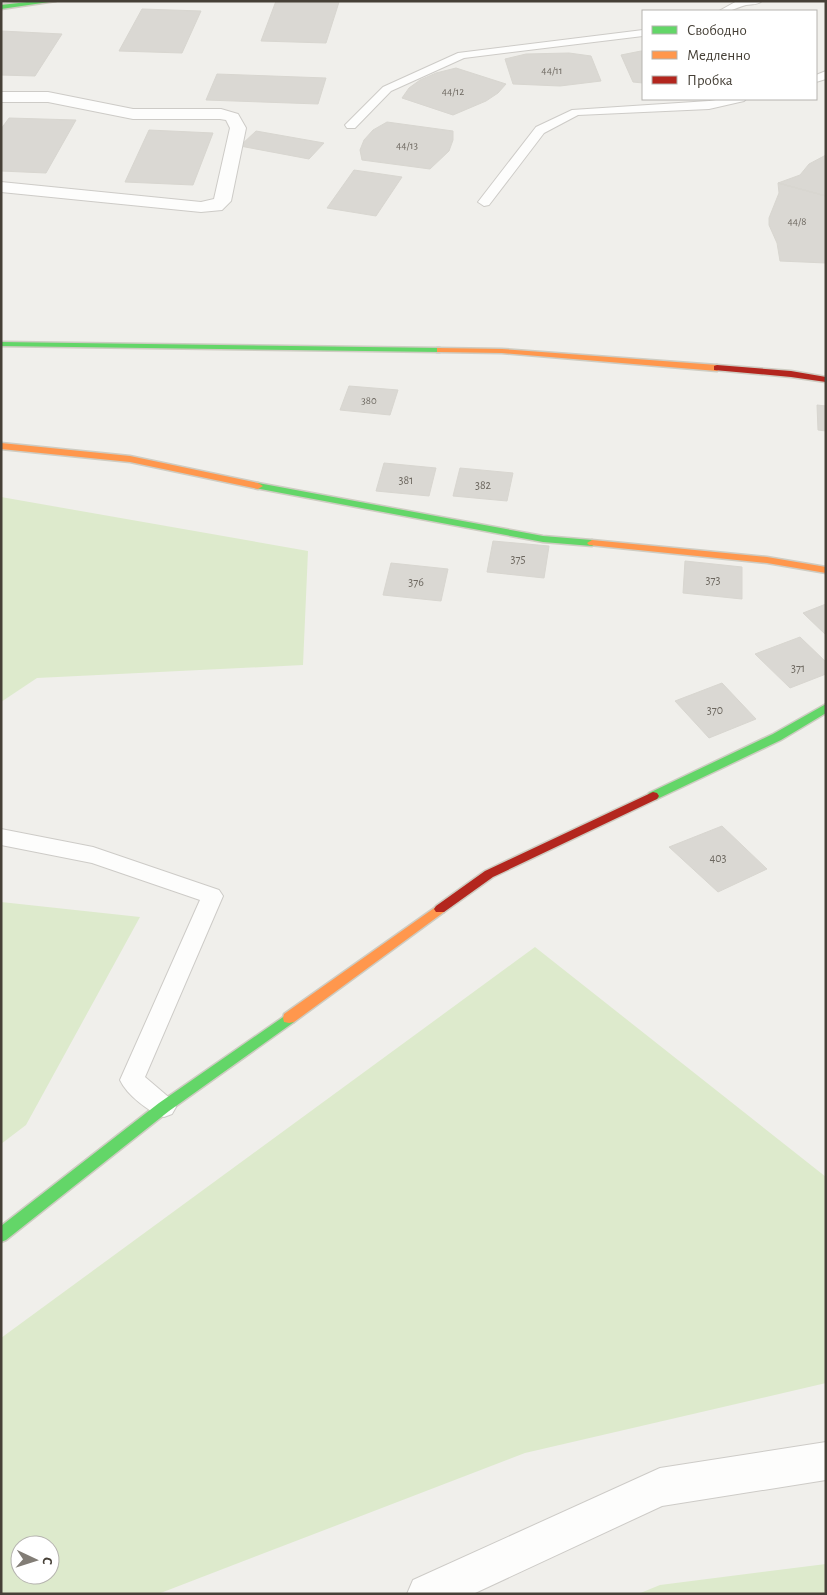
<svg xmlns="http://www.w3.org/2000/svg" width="827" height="1595" font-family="'Alegreya Sans',sans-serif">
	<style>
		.green { fill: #ddeacc; fill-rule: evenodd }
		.building { fill: #dad8d3; stroke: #d8d6d0 }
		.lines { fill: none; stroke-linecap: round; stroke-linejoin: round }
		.lane-casing { stroke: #cdcbc7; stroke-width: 2 }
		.street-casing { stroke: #cdcbc7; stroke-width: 2 }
		.fast-casing { stroke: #ceccc2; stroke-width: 3 }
		.slow-casing { stroke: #ceccc2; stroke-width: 3 }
		.jam-casing { stroke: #ceccc2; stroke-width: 3 }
		.lane { fill: #fdfdfc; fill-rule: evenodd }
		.street { fill: #fdfdfc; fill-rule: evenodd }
		.fast { fill: #63d668; fill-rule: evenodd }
		.slow { fill: #ff974d; fill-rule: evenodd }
		.jam { fill: #b3261e; fill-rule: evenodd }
		.labels { text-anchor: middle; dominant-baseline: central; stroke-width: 4; stroke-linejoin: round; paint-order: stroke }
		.far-number-label { font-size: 11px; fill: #6c675f }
		.number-label { font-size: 12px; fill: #6c675f }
	</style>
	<rect width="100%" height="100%" fill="#f0efeb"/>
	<!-- green -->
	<path class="green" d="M1,497L308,551L303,665L37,678L1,702Z
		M1,902L140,917L26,1125L1,1144Z
		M535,947L826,1177V1383L525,1453L158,1594H1V1338ZM20,1545H50V1575H20Z
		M826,1564V1594H638L660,1585Z"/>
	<!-- building -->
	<path class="building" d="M276,1L339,2L326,43L261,41Z
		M142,9L201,11L182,53L119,51Z
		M1,31L62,34L35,76L1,75Z
		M641,51H643V83L633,82L621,55Z
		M569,53L591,56L601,81L560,86L513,84L505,59L526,54Z
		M456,68L506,84L498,93L486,101L453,115L402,98L409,88L420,80L436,73Z
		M217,74L326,78L318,104L206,100Z
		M9,118L76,120L46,173L1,171V129Z
		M387,122L453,131V140L449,151L430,169L362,160L360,150L364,140L373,130Z
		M149,130L213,133L193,185L125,182Z
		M256,131L324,143L309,159L240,146Z
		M826,155V196L778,183L800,175L809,164Z
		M354,170L402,177L376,216L327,208Z
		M778,183L826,196V263L780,261L777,243L769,225V218L779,193Z
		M349,386L398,390L390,415L340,410Z
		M817,405L826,406V431L818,430Z
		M384,463L436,468L429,496L376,491Z
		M460,468L513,473L507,501L453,496Z
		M493,541L549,546L544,578L487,572Z
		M685,561L742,567V599L683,593Z
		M391,563L448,569L441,601L383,595Z
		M826,604V635L803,613Z
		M800,637L826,662V674L790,688L755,654Z
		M722,683L756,719L709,738L675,701Z
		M722,826L767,869L718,892L669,847Z"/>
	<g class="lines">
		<!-- lane casing -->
		<g class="lane-casing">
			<path id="lane" d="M737,1H762C757,5 753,4 746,5C735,8 732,12 719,11Z
				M643,30V36L464,58L391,91L355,128H347L345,125L383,87L458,53Z
				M826,71V79L816,82V75Z
				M723,99H746L744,101L709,109L578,115L544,133L489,205L484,206L478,202L536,127L572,110L709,101Z
				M1,829L93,847L219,890L223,896L145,1077L172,1100L176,1107L172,1114L164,1117C149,1112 127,1095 120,1080L200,900L92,863L1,845Z"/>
		</g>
		<!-- street casing -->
		<g class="street-casing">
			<path id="street" d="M1,92H48L133,109H221L238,114L246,128L231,201L222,210L201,212L1,192V182L201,202L214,199L230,128L226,120L220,119H133L48,102H1Z
				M826,1442V1480L662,1506L473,1594H407L413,1580L660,1468Z"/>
		</g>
		<!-- fast casing -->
		<g class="fast-casing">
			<path id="fast" d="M36,1H56L1,9V5Z
				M1,342L440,348L444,350L440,352L1,346Z
				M258,483L543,536L592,540L597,543L592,546L543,542L255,488V484Z
				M826,704V713L781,740L657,799L653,800L647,796L649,793L773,734Z
				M289,1013L294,1014L295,1018L294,1022L169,1111L6,1240L1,1242V1226L159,1103Z"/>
		</g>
		<!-- slow casing -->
		<g class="slow-casing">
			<path id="slow" d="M437,348L502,349L717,365L721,368L717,371L502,353L440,352H437Z
				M1,443L130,456L258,483L263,486L258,489L130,462L1,449Z
				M592,540L767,557L826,567V573L767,563L589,545L587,543Z
				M440,904L444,906L446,909L444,912L294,1022L289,1023L284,1022L283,1018L284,1014Z"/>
		</g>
		<!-- jam casing -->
		<g class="jam-casing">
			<path id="jam" d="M717,365L791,371L826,377V382L791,377L714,370V366Z
				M653,792L657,793L659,796L657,799L493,877L444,912H436L434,909L436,906L485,871Z"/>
		</g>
		<!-- lane -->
		<use href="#lane" class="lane"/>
		<!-- street -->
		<use href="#street" class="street"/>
		<!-- fast -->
		<use href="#fast" class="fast"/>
		<!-- slow -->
		<use href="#slow" class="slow"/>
		<!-- jam -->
		<use href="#jam" class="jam"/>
	</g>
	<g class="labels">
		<!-- far-number labels -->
		<g class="far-number-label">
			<text x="552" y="70">44/11</text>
			<text x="453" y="91">44/12</text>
			<text x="407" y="145">44/13</text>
			<text x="797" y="221">44/8</text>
			<text x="369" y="400">380</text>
		</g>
		<!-- number labels -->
		<g class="number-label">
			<text x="406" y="480">381</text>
			<text x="483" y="485">382</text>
			<text x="518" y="559">375</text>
			<text x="713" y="580">373</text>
			<text x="416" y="582">376</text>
			<text x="798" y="668">371</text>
			<text x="715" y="710">370</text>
			<text x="718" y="858">403</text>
		</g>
	</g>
	<!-- border -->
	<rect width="827" height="1595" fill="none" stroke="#464037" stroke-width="5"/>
	<!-- legend -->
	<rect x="642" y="10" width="175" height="90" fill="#ffffff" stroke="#b5b3af"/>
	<rect x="652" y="26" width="25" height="8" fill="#63d668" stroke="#b5b3af"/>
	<text x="687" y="35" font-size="15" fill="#464037">Свободно</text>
	<rect x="652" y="51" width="25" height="8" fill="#ff974d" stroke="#b5b3af"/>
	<text x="687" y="60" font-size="15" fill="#464037">Медленно</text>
	<rect x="652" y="76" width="25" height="8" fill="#b3261e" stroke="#b5b3af"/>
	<text x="687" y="85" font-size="15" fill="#464037">Пробка</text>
	<!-- north arrow -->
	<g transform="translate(35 1560) rotate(94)"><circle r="24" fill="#ffffff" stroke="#b5b3af"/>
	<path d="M0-4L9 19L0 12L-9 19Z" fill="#827d76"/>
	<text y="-8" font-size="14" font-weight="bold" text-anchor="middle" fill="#464037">С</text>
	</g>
</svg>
